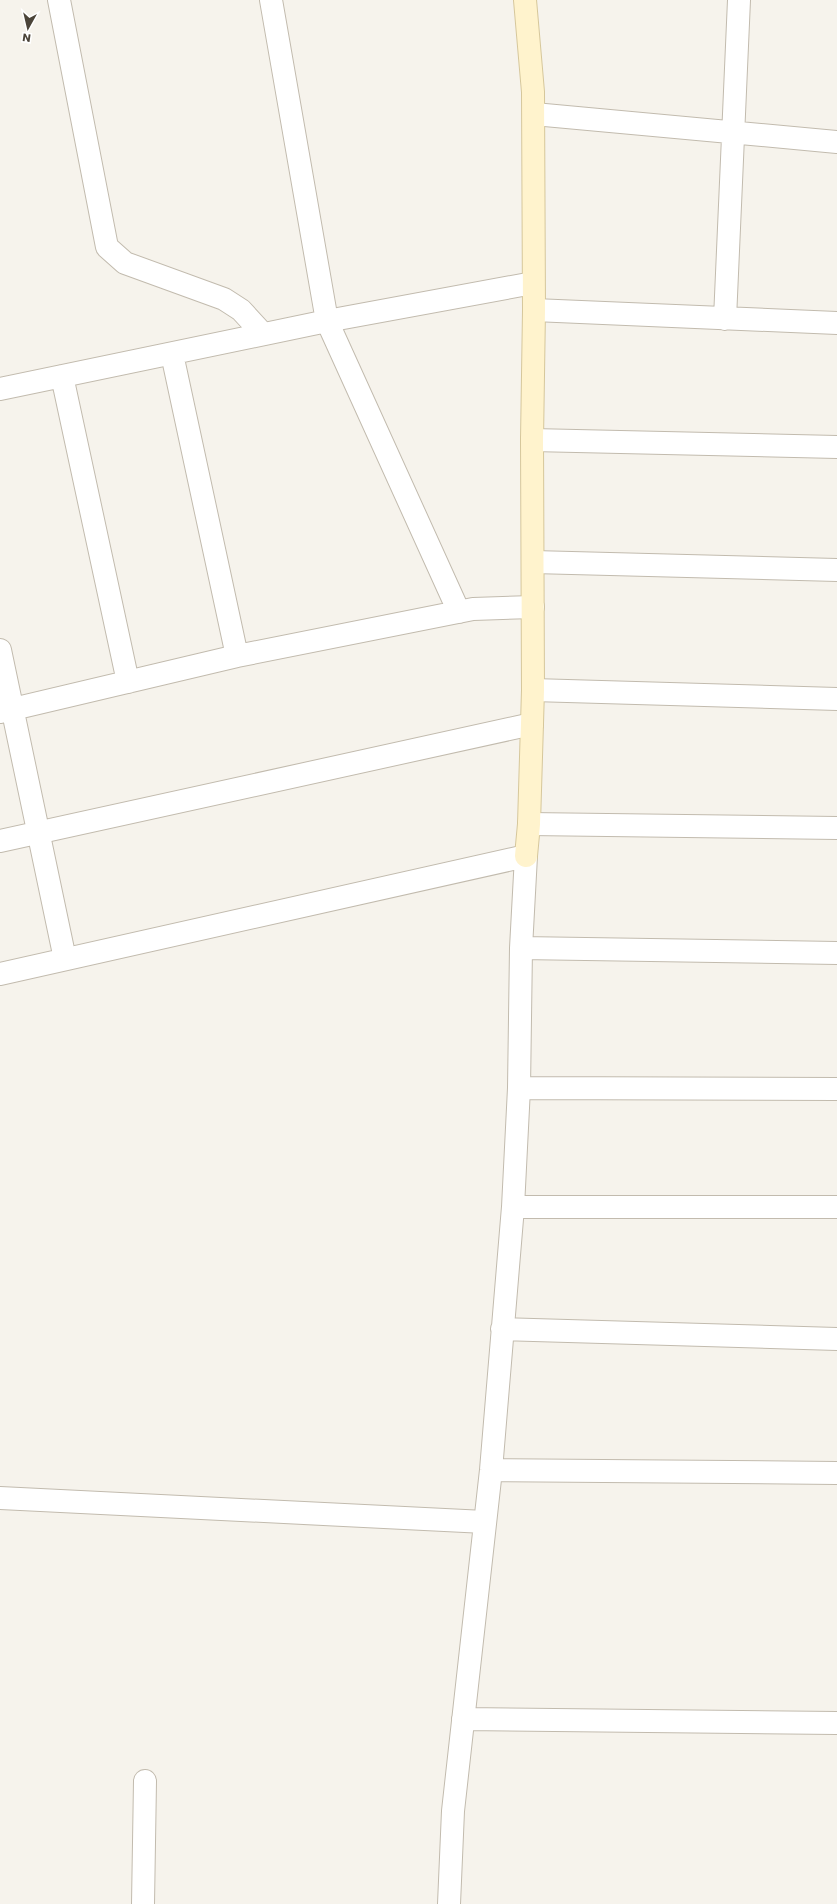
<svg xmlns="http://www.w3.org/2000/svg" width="837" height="1904" font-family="Poppins,sans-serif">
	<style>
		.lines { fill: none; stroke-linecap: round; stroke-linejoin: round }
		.street-casing { stroke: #c2bbae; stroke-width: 24 }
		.secondary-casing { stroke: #d6c79b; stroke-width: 24 }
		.street { stroke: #fff; stroke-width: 22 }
		.secondary { stroke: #fff3cd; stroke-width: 22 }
	</style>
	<rect width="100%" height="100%" fill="#f6f3ec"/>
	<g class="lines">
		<!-- street casing -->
		<g class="street-casing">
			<path id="street" d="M59,0L107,247L125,263L224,299L241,310L263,334
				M271,0L327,321L459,612
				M534,114L837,142
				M534,310L837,323
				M725,319L739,0
				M172,354L237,656
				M62,376L128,682
				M0,389L327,321L533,283
				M532,440L837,447
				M533,562L837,570
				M0,650L65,959
				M533,690L837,699
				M0,712L237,656L473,609L533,607
				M529,824L837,828
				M0,841L532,724
				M521,948L837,953
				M0,974L526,856L521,948L519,1088L513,1207L491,1470L453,1811L449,1904
				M519,1088L837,1089
				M513,1207H837
				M502,1329L837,1339
				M491,1470L837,1473
				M0,1498L485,1522
				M463,1719L837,1723
				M143,1904L145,1781"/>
		</g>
		<!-- secondary casing -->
		<g class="secondary-casing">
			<path id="secondary" d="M525,0L533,92L534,310L532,440L533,690L529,824L526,856"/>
		</g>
		<!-- street -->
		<use href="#street" class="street"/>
		<!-- secondary -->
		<use href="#secondary" class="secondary"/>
	</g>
	<!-- north arrow -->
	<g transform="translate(28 28) rotate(188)" stroke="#ffffff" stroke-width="3" paint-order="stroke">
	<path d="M0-3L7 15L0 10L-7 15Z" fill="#4b4439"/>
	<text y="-6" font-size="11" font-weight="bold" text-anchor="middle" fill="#4b4439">N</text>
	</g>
</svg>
